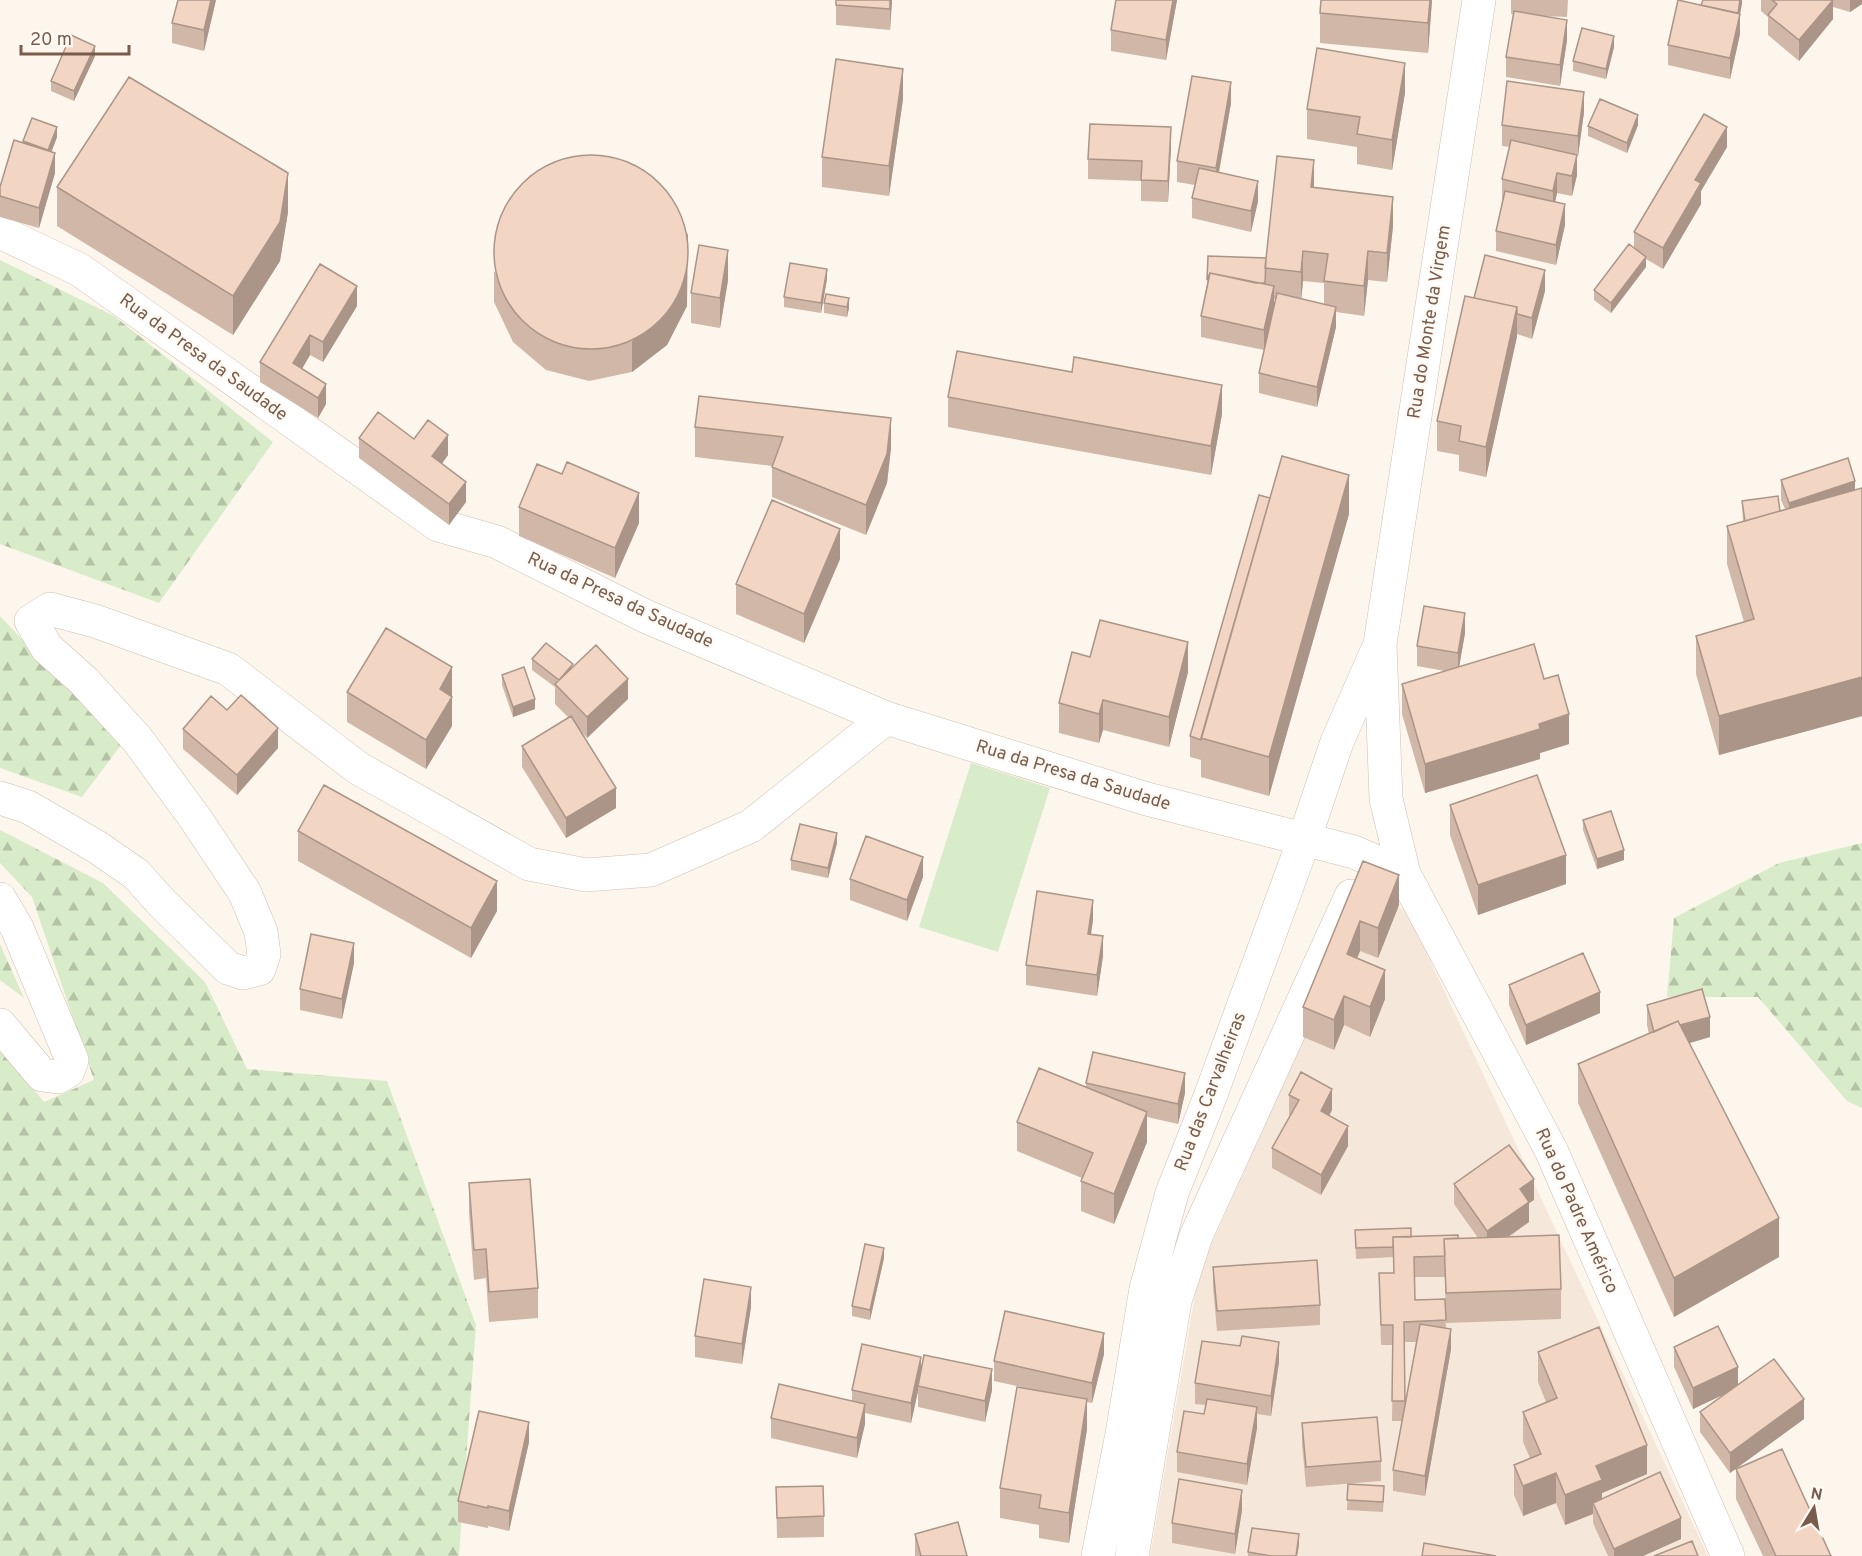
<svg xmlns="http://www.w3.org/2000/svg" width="1862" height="1556" font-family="Overpass,sans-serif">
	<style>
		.residential { fill: #f5e8da }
		.grass { fill: #d8ecc9 }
		.forest { fill: url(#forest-firs) }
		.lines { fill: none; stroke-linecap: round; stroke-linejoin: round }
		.street-casing { stroke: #d1beb0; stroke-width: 34 }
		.street { stroke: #fff; stroke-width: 33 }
		.wall { fill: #d1b7a8; fill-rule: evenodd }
		.shaded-wall { fill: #aa9588 }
		.building { fill: #f3d5c3; stroke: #aa9588; stroke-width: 1.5 }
		.labels { text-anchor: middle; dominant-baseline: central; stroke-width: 4.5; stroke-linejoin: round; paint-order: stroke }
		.street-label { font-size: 18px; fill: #7a5c4d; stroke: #fffaf3 }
	</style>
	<defs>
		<pattern id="forest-firs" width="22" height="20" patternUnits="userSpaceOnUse" patternTransform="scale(1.5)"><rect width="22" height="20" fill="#d8ecc9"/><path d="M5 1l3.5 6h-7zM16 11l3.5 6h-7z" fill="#b4c2a5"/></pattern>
	</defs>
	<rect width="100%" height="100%" fill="#fdf6ec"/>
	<!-- residential -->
	<path class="residential" d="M1368,896L1407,911L1708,1556H1150L1199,1272Z"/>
	<!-- grass -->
	<path class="grass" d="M971,763L1050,788L998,952L919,927Z"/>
	<!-- forest -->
	<path class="forest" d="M0,260L114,316L273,442L159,603L0,544Z
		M0,616L121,745L82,797L0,768Z
		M0,830L103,883L205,982L247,1069L387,1081L476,1325L459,1556H0V1048L44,1102L94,1080L32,897L0,863Z
		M1862,843V1108L1847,1101L1758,997H1667L1674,918L1779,863Z
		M0,944L24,998L0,980Z"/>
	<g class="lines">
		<!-- street casing -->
		<g class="street-casing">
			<path id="street" d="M1479,0L1380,644L1386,799L1404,874L1551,1150L1728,1556
				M0,232L80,270L438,525L497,542L647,617L886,718L1147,799L1354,852L1404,874
				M0,798L28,807L97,847L136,874L162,903L228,968L243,973L259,969L264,954L261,932L245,893L195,818L137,739L84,681L47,648L31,621L50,609L95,621L228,669L358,768L529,864L586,875L651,870L751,826L886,718
				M0,899L17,928L72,1060L68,1071L58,1077L42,1075L0,1025
				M1098,1556L1122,1434L1146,1289L1172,1193L1210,1097L1304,840L1337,742L1377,651
				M1132,1556L1175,1301L1196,1236L1351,896"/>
		</g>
		<!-- street -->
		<use href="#street" class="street"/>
	</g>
	<!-- wall -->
	<path class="wall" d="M216,0L204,51L172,43V23Z
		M836,0H892L890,30L836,25Z
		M1177,0L1166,60L1111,51V30Z
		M1432,0L1428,53L1320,43V13Z
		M1511,0H1568L1567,17L1541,16L1567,40L1560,86L1506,77V57L1513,14H1511Z
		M1742,0L1740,14V34L1730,79L1668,65V45L1701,5Z
		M1761,0H1862V4L1850,12L1833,7V19L1799,61L1768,35V17L1761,11Z
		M1614,47L1606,79L1573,71V61Z
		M95,56L74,101L51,91V81Z
		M1405,93L1392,170L1357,164V147L1307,139V109Z
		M903,99L889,196L822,187V157Z
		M1231,103L1219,173L1258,201L1251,232L1192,218V198L1195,185L1177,182V161Z
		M1584,112L1578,156H1577V175L1572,196L1557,193L1555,202L1565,225L1556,265L1496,251V231L1503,200H1502V179L1510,147L1502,146V125Z
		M1638,125L1627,153L1588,136V126Z
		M57,137L51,152L55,173L39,228L0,217V187L23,143V141Z
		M1171,147L1168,202L1141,201V181L1088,179V159Z
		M1727,147L1701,191V204L1663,269L1646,259V267L1611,313L1594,300V290L1634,248V232Z
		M57,187L288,212L280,261L233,335L57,226Z
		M1314,188L1393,226L1387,282L1368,280L1364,316L1336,312V327L1317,407L1259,393V373L1264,350L1201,337V316L1207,284L1208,256L1266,258ZM1303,281L1324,283V304L1301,299ZM1274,299H1276L1267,336L1274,307Z
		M494,272L687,306L667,345L632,372L589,381L546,370L513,342L494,302Z
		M827,279L821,313L784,307V297Z
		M728,280L720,328L691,323V293Z
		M1545,291L1532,339L1517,334L1486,477L1459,471V455L1437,451V421L1474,298Z
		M826,294L849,308L847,317L824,313V303Z
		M357,306L323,362L310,355L302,369L326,404L318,418L260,382V362Z
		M1072,372L1222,414L1211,475L948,427V397Z
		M695,427L891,448L887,483L866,535L772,497V466L695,457Z
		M359,438L414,439L448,455L442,464L466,502L449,525L359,458Z
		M1781,480L1855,490L1862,488V716L1719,755L1696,674V636L1744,622L1727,564V526L1743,521L1742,501L1780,511L1785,509L1781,500Z
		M1270,498L1349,514L1269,796L1201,777V760L1190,757V736Z
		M519,507L639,523L615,578L519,536Z
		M840,559L804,643L736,614V584Z
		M1465,633L1459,667L1544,679L1569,744L1540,753V759L1425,793L1402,714V684L1445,671L1417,666V646Z
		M1090,657L1188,672L1169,747L1103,730L1099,743L1059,733V703Z
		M532,659L573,667L628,699L587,738L578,728L616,808L566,838L522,767V746L568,717L555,704V687L532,670Z
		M452,667V726L426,769L347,722V692Z
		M502,675L535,709L513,717L502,685Z
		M227,710L278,748L237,795L183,749V729Z
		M1450,805L1566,884L1478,915L1450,835Z
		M1583,820L1624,860L1597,869L1583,830Z
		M298,831L497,911L471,958L298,861Z
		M837,843L828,878L791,870V860Z
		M1363,861L1399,905L1378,958L1360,951L1357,958L1385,999L1370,1037L1344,1025L1334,1050L1303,1037V1007Z
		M923,877L907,921L850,900V879Z
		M1093,920L1091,934L1103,956L1097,996L1026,985V965Z
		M354,963L342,1019L300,1010V989Z
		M1509,985L1600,1013L1526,1045L1509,1005Z
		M1647,1005L1710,1037L1690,1043L1779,1257L1674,1317L1578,1103V1064L1649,1034L1647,1025Z
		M1086,1083L1185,1093L1178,1124L1147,1117V1142L1114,1224L1081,1211V1181L1082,1178L1017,1151V1122L1086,1087Z
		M1289,1095L1332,1110L1329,1115L1348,1146L1321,1195L1272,1168V1148L1290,1116L1289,1115Z
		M469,1183L538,1288V1318L489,1322L486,1278L474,1280L469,1213Z
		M1454,1184L1534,1200L1529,1203V1222L1509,1237L1561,1289V1319L1446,1323L1445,1277H1414L1415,1300L1445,1299L1446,1328L1451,1349L1425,1496L1393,1491V1470L1402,1421H1392L1393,1345H1381L1379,1273H1394L1393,1257L1356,1259L1355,1230L1411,1237L1458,1238H1478L1454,1204ZM1404,1342H1416L1405,1406Z
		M884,1258L870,1320L852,1316V1306Z
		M1213,1267L1320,1305V1325L1217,1331L1213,1287Z
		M751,1307L742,1364L695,1357V1336Z
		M1674,1347L1738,1385L1804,1419L1730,1473L1700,1432V1412L1726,1393L1693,1409L1674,1367Z
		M1538,1352L1647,1474L1602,1493V1499L1681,1539L1643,1556H1608L1593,1523V1514L1565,1525L1556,1503L1523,1516L1514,1495V1465L1530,1458L1523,1442V1412L1546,1402L1538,1382Z
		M1104,1354L1092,1403L1087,1402V1429L1069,1543L1039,1538V1525L1000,1518V1488L1035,1390L994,1381V1361Z
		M1279,1362L1271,1416L1257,1414V1428L1247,1485L1177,1472V1452L1204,1414L1206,1405L1195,1404V1383Z
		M921,1372L992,1390L985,1422L918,1407V1391L911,1423L865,1413V1424L857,1458L771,1438V1418L852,1401V1390Z
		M1302,1423L1381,1461V1481L1306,1487L1302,1444Z
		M529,1442L509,1531L488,1526V1528L458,1522V1501Z
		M1736,1469L1831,1556H1763L1736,1499Z
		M1348,1484L1384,1496L1383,1512L1347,1510Z
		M776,1487L824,1516V1537L777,1538Z
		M1242,1510L1235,1554L1172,1543V1523Z
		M915,1534L967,1556H915Z
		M1299,1545L1297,1556H1248V1552Z"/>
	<!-- shaded-wall -->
	<path class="shaded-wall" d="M211,0H216L204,51V30Z
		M890,0H892L890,30Z
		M1173,0H1177L1166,60V40Z
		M1430,0H1432L1428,53V23Z
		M1740,0H1742V4L1740,14V34L1730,79V58Z
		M1833,0V19L1799,61V40Z
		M1850,0H1862V4L1850,12Z
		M1567,20V40L1560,86V65Z
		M1614,36V47L1606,79V69Z
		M95,46V56L74,101V91Z
		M1405,63V93L1392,170V140Z
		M903,69V99L889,196V166Z
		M1231,82V103L1216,188V168Z
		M1584,92V112L1578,156V136Z
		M1638,115V125L1627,153V143Z
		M57,127V137L48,161V151Z
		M1171,127V147L1168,202V181Z
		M1727,127V147L1701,191V204L1663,269V248L1695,180Z
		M55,153V173L39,228V208Z
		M1577,155V175L1572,196V176Z
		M1314,160V190L1311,187Z
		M288,173V212L280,261L233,335V296Z
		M1557,173V193L1553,211V191Z
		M1258,181V201L1251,232V211Z
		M1393,197V226L1387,282V253Z
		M1565,204V225L1556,265V245Z
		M688,233L687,306L667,345L632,372V342Z
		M728,250V280L720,328V298Z
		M1303,251V281L1301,302V272Z
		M1368,251V280L1364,316V286Z
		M1646,257V267L1611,313V303Z
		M827,269V279L821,313V303Z
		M1545,270V291L1532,339V318Z
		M357,286V306L323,362V342Z
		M1274,286V307L1264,350V330Z
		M849,298V308L847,317V307Z
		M1336,307V327L1317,407V387Z
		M1517,307V337L1486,477V447Z
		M310,335V355L293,384V363Z
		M326,384V404L318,418V398Z
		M1222,385V414L1211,475V446Z
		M891,418V448L887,483L866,535V505Z
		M448,435V455L432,477V456Z
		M1349,475V514L1269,796V757Z
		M1855,481V501L1789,523V503Z
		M466,482V502L449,525V504Z
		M639,493V523L615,578V548Z
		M840,529V559L804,643V614Z
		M1465,613V633L1458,673V653Z
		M1188,642V672L1169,747V717Z
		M452,667V726L426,769V740L440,689Z
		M1862,677V716L1719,755V716Z
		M628,679V699L587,738V717Z
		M535,699V709L513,717V707Z
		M1103,700V730L1099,743V714Z
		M1569,714V744L1540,753V759L1425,793V764L1539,724Z
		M278,728V748L237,795V775Z
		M616,788V808L566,838V818Z
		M837,833V843L828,878V868Z
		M1624,850V860L1597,869V859Z
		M1566,855V884L1478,915V885Z
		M923,857V877L907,921V900Z
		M1399,875V905L1378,958V928Z
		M497,881V911L471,958V928Z
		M1093,900V920L1088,954V934Z
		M1360,921V951L1347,984V954Z
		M1103,936V956L1097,996V975Z
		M354,943V963L342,1019V999Z
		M1385,970V999L1370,1037V1007Z
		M1600,992V1013L1526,1045V1025Z
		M1344,996V1025L1334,1050V1020Z
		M1710,1017V1037L1655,1053V1033Z
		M1185,1073V1093L1178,1124V1104Z
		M1332,1089V1110L1321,1131V1111Z
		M1147,1112V1142L1114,1224V1194Z
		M1348,1126V1146L1321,1195V1175Z
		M1534,1179V1200L1529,1203V1222L1487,1251V1231L1520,1189Z
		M1779,1218V1257L1674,1317V1278Z
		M884,1248V1258L870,1320V1310Z
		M751,1287V1307L742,1364V1344Z
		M1451,1329V1349L1425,1496V1476Z
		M1104,1333V1354L1092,1403V1383Z
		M1279,1342V1362L1271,1416V1396Z
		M921,1357V1377L918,1386V1391L911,1423V1403Z
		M1738,1367V1388L1693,1409V1388Z
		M992,1369V1390L985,1422V1401Z
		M1087,1399V1429L1069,1543V1513Z
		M1804,1399V1419L1730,1473V1453Z
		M865,1404V1424L857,1458V1438Z
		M1257,1407V1428L1247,1485V1464Z
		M529,1422V1442L509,1531V1511Z
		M1647,1445V1474L1602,1493V1510L1593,1503V1514L1565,1525V1495L1596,1466Z
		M1556,1473V1503L1523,1516V1486Z
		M1242,1490V1510L1235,1554V1534Z
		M1681,1518V1539L1643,1556H1614V1549Z
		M1299,1534V1545L1297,1556H1296Z"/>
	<!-- building -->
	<path class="building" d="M178,0H211L204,30L172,23Z
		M836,0H890V9L836,5Z
		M1116,0H1173L1166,40L1111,30Z
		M1321,0H1430L1428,23L1320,13Z
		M1678,0L1740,14L1730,58L1668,45Z
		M1703,0H1740L1738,13L1701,5Z
		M1772,0H1833L1799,40L1768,15L1777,4Z
		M1514,11L1567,20L1560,65L1506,57Z
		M1582,28L1614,36L1606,69L1573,61Z
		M71,35L95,46L74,91L51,81Z
		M1317,48L1405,63L1392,140L1357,134L1360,117L1307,109Z
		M836,59L903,69L889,166L822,157Z
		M1192,76L1231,82L1216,168L1177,161Z
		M129,77L288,173L280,222L233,296L57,187Z
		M1507,81L1584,92L1578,136L1502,125Z
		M1600,99L1638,115L1627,143L1588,126Z
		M1704,114L1727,127L1695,180L1701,183L1663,248L1634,232Z
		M32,118L57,127L48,150L23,141Z
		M1090,124L1171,127L1168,181L1141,180L1142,161L1088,159Z
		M14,140L55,153L39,208L0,196V187Z
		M1511,140L1577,155L1572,176L1557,173L1553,191L1502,179Z
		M494 252a97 97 0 1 1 194 0a97 97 0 1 1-194 0Z
		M1277,156L1314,160L1311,187L1393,197L1387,253L1368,251L1364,286L1324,281L1328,254L1303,251L1301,272L1265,268Z
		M1199,168L1258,181L1251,211L1192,198Z
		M1505,191L1565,204L1556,245L1496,231Z
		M1629,244L1646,257L1611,303L1594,290Z
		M699,245L728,250L720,298L691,293Z
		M1485,255L1545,270L1532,318L1517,314V307L1474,298Z
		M1208,256L1266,258L1265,283H1256L1210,273L1207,280Z
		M790,263L827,269L821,303L784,297Z
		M320,264L357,286L323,342L310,335L293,363L326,384L318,398L260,362Z
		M1210,273L1274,286L1264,330L1201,316Z
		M1277,293L1336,307L1317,387L1259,373Z
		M826,294L849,298L847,307L824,303Z
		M1465,296L1517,307L1486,447L1459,441L1461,426L1437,421Z
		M957,351L1072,372L1074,357L1222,385L1211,446L948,397Z
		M699,396L891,418L887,454L866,505L772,467L783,437L695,427Z
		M378,412L414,439L428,420L448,435L432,456L466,482L449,504L359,438Z
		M1282,456L1349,475L1269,757L1201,738Z
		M1848,458L1855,481L1789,503L1781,480Z
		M567,462L639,493L615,548L519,507L537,464L562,474Z
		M1862,488V677L1719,716L1696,636L1754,619L1727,526Z
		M1259,495L1270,498L1201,740L1190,736Z
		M1778,496L1780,511L1745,521L1742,501Z
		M772,500L840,529L804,614L736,584Z
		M1424,606L1465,613L1458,653L1417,646Z
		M1100,620L1188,642L1169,717L1103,700L1099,714L1059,703L1072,652L1090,657Z
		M386,628L452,667L440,689L452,697L426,740L347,692Z
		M546,643L573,664L559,680L532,659Z
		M1534,644L1544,679L1558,675L1569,714L1539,724L1540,729L1425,764L1402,684Z
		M596,645L628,679L587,717L555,684Z
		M524,667L535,699L513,707L502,675Z
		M241,695L278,728L237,775L183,729L211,696L227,710Z
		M571,716L616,788L566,818L522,746Z
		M1537,775L1566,855L1478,885L1450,805Z
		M324,785L497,881L471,928L298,831Z
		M1611,811L1624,850L1597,859L1583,820Z
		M800,824L837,833L828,868L791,860Z
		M866,836L923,857L907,900L850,879Z
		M1363,861L1399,875L1378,928L1360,921L1347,954L1385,970L1370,1007L1344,996L1334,1020L1303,1007Z
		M1037,891L1093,900L1088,934L1103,936L1097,975L1026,965Z
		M311,934L354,943L342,999L300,989Z
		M1583,953L1600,992L1526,1025L1509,985Z
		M1702,989L1710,1017L1680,1025L1678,1021L1654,1032L1647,1005Z
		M1678,1021L1779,1218L1674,1278L1578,1064Z
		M1093,1052L1185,1073L1178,1104L1086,1083Z
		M1039,1068L1147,1112L1114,1194L1081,1181L1093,1153L1017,1122Z
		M1301,1072L1332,1089L1321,1111L1348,1126L1321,1175L1272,1148L1299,1100L1289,1095Z
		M1509,1145L1534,1179L1520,1189L1529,1202L1487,1231L1454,1184Z
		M530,1179L538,1288L489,1292L486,1249L474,1250L469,1183Z
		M1411,1228V1237H1393V1247L1356,1248L1355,1230Z
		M1458,1235V1238L1444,1239L1445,1256L1414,1257L1415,1300L1445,1299L1446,1320L1404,1322L1405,1401H1392L1393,1325H1381L1379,1273H1394L1393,1237Z
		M1559,1235L1561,1289L1446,1293L1444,1239Z
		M865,1244L884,1248L870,1310L852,1306Z
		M1317,1260L1320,1305L1217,1311L1213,1267Z
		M704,1279L751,1287L742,1344L695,1336Z
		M1005,1311L1104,1333L1092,1383L994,1361Z
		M1420,1324L1451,1329L1425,1476L1393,1470Z
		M1718,1326L1738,1367L1693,1388L1674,1347Z
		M1599,1327L1647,1445L1596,1466L1602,1480L1565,1495L1556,1473L1523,1486L1514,1465L1541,1454L1523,1412L1557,1398L1538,1352Z
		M1242,1336L1279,1342L1271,1396L1195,1383L1202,1341L1240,1346Z
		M862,1344L921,1357L911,1403L852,1390Z
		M924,1355L992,1369L985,1401L918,1386Z
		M1774,1359L1804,1399L1730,1453L1700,1412Z
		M779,1384L865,1404L857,1438L771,1418Z
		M1017,1387L1087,1399L1069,1513L1039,1508L1041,1495L1000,1488Z
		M1207,1399L1257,1407L1247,1464L1177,1452L1184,1411L1204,1414Z
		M479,1411L529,1422L509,1511L488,1506V1508L458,1501Z
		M1377,1417L1381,1461L1306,1467L1302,1423Z
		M1782,1449L1831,1556H1776L1736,1469Z
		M1660,1472L1681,1518L1614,1549L1593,1503Z
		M1179,1479L1242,1490L1235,1534L1172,1523Z
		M1348,1484L1384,1486L1383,1502L1347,1500Z
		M823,1486L824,1516L777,1518L776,1487Z
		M958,1522L967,1556H921L915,1534Z
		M1252,1528L1299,1534L1296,1556H1271L1248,1552Z
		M1692,1541L1698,1556H1654Z
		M1424,1543L1496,1556H1422Z"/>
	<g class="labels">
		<!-- street labels -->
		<g class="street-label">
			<text transform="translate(1430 322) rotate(-81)">Rua do Monte da Virgem</text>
			<text transform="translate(203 358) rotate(36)">Rua da Presa da Saudade</text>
			<text transform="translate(620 601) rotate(25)">Rua da Presa da Saudade</text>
			<text transform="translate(1073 776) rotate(17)">Rua da Presa da Saudade</text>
			<text transform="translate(1211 1092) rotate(-69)">Rua das Carvalheiras</text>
			<text transform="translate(1576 1211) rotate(66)">Rua do Padre Américo</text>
		</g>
	</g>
	<!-- north arrow -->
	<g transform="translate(1814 1508) rotate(11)" stroke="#fffaf3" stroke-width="4.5" paint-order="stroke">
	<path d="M0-4.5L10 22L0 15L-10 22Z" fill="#7a5c4d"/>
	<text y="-9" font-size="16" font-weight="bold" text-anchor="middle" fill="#7a5c4d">N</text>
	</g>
	<!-- scale -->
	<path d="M21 45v9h108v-9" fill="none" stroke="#7a5c4d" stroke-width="3"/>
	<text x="30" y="45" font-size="18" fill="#7a5c4d" stroke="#fffaf3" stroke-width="4.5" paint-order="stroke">20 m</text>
</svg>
